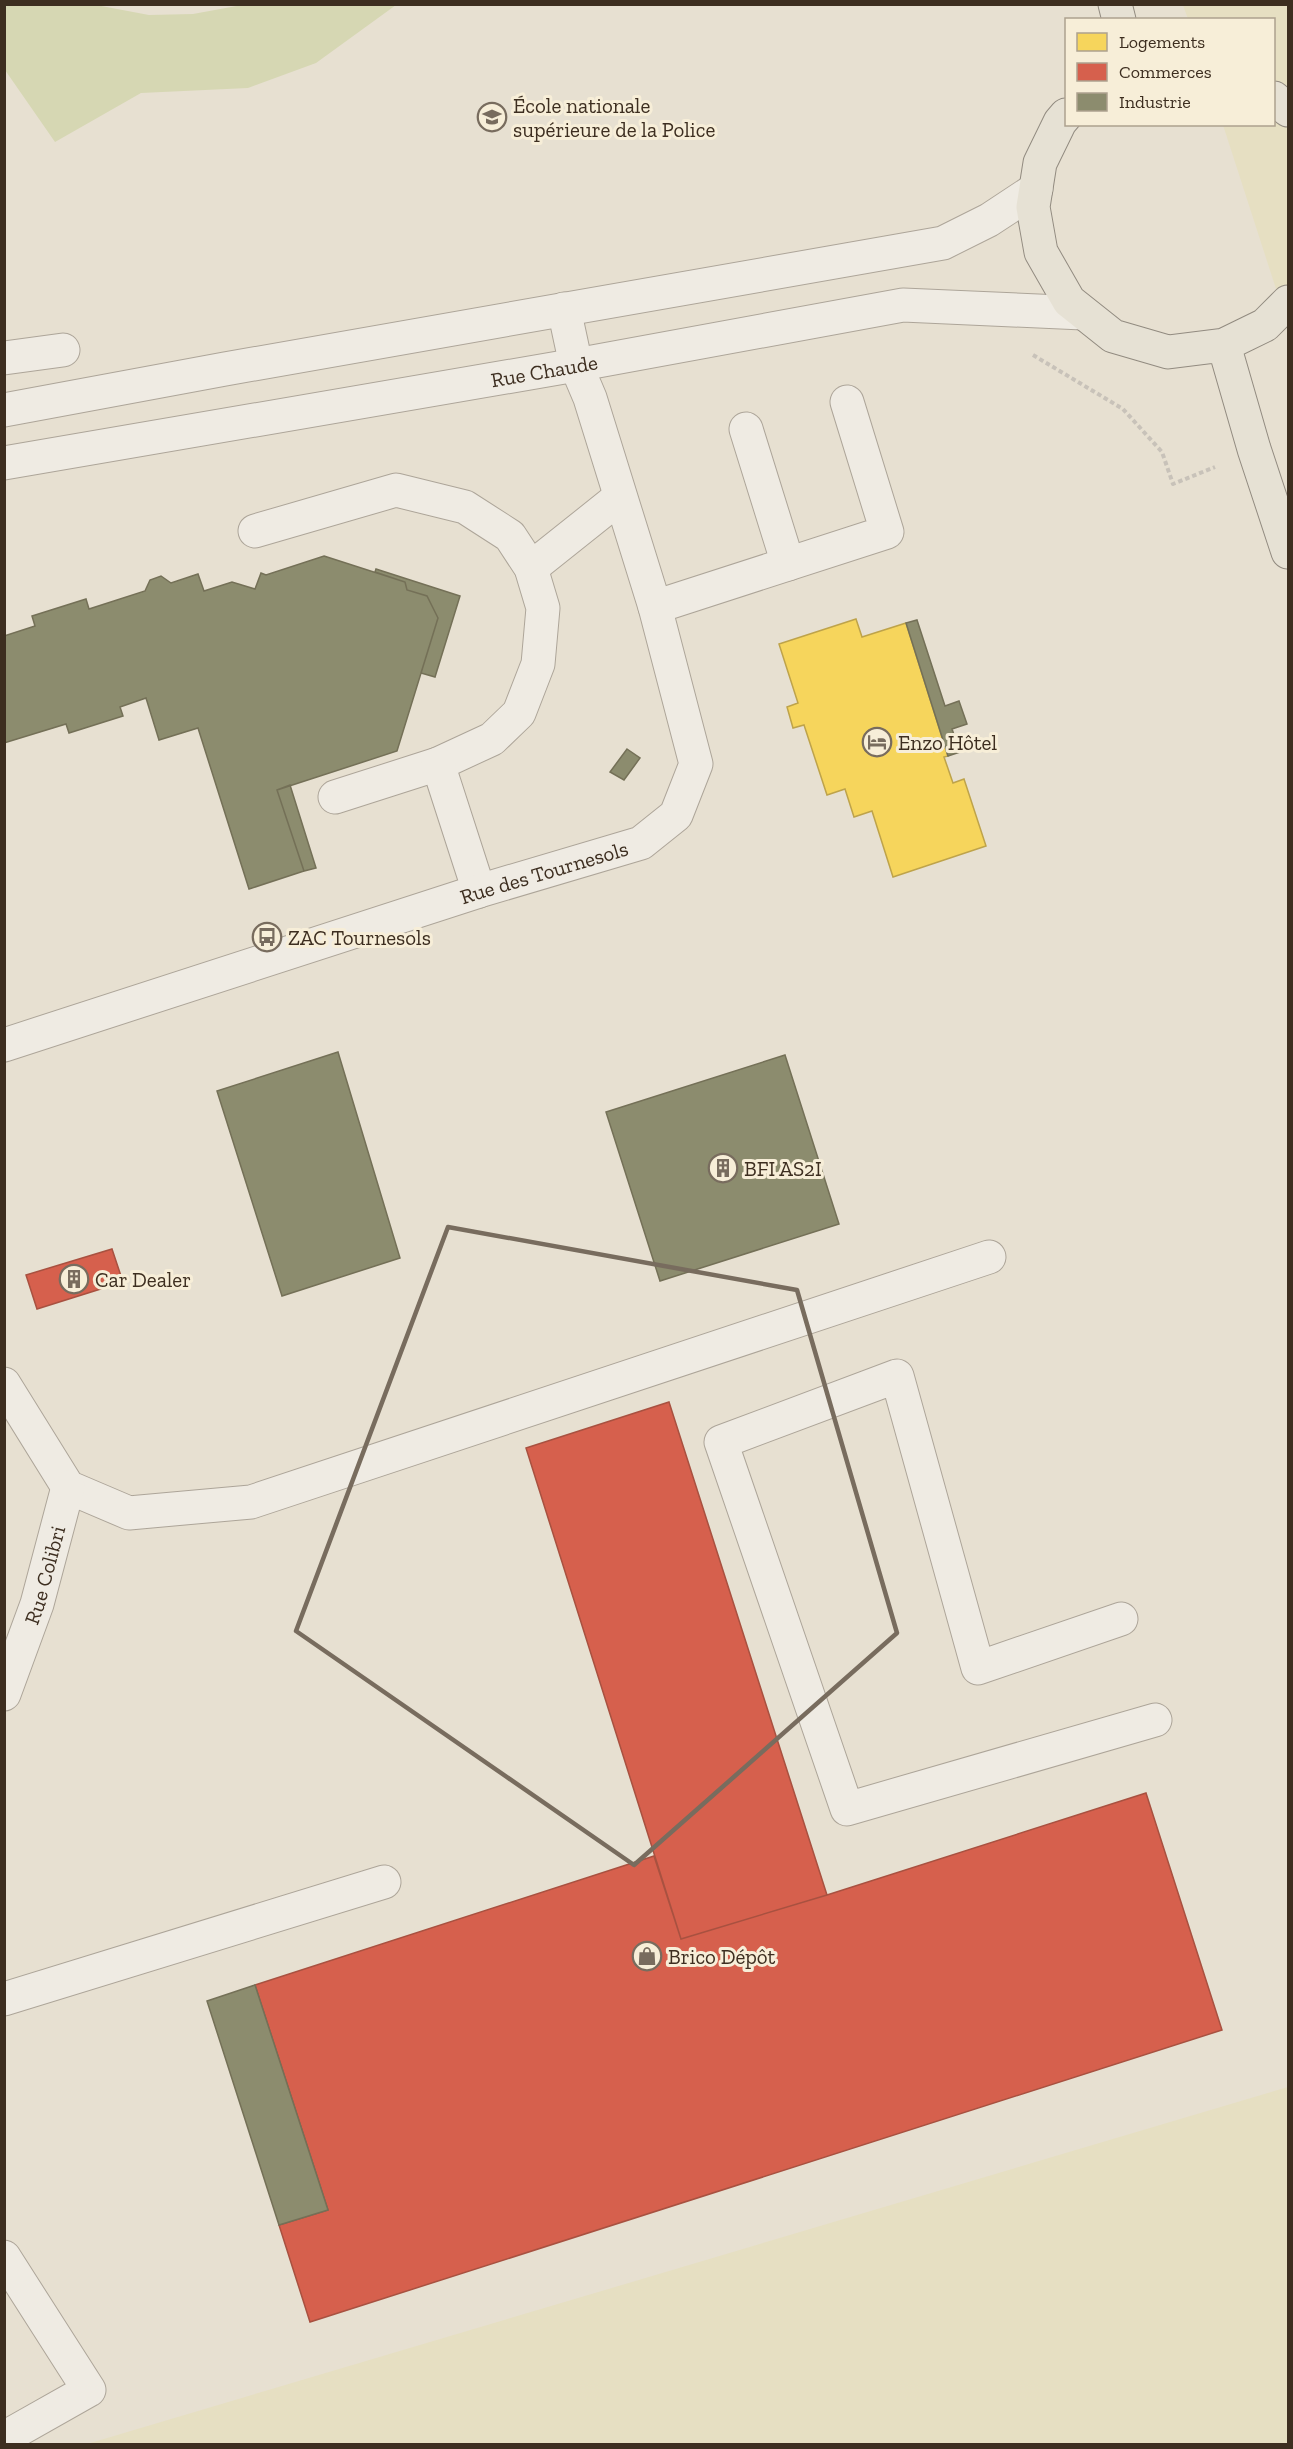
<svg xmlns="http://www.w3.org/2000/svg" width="1293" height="2449" font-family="'Zilla Slab',serif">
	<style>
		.farmland { fill: #e6dfc2 }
		.green { fill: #d6d7b3 }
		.homes { fill: #f6d55c; stroke: #bea34a; stroke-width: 1.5 }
		.shops { fill: #d6604d; stroke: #a85140; stroke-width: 1.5 }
		.industry { fill: #8c8c6e; stroke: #747057; stroke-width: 1.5 }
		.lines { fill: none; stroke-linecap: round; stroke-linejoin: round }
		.minor-casing { stroke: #ada599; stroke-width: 35 }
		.major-casing { stroke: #928b80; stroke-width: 35 }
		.path { stroke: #c8c2b9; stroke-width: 4; stroke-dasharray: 4.5 3; stroke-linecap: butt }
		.minor { stroke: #efebe3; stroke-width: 33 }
		.major { stroke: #e6e1d4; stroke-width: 33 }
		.marked { fill: none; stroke: #786c5e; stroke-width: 4.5; stroke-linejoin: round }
		.labels { text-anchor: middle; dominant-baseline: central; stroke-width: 6; stroke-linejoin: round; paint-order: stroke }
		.poi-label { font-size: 21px; fill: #3d2e20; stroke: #f7eed8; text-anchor: start }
		.street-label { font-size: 21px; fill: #3d2e20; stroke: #f7eed8 }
	</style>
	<rect width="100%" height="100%" fill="#e7e0d1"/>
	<!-- farmland -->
	<path class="farmland" d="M1183,5H1288V326L1223,125L1274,124V20L1188,19Z
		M1288,2087V2444H87Z"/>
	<!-- green -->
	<path class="green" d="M242,5H396L316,63L248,88L141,93L55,142L5,70V5H96L149,15L193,14Z"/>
	<!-- homes -->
	<path class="homes" d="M856,619L862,637L906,623L948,756L944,757L953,783L964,779L986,846L893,877L872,811L854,817L845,789L827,795L804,725L793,728L787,707L798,703L779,644Z"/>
	<!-- shops -->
	<path class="shops" d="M112,1249L123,1282L37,1309L26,1275Z
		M669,1402L827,1895L681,1939L526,1448Z
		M1146,1793L1222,2030L310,2322L279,2225L328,2210L255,1985L654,1856L681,1939L827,1895Z"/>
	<!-- industry -->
	<path class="industry" d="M324,556L405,582L407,590L427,596L438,618L397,751L277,790L304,871L249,889L198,728L159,740L146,698L120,707L123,716L69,733L66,724L4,743V636L35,626L32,616L86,599L89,609L145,591L150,580L161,576L171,583L198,574L204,591L232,582L255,589L261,573L266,575Z
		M376,569L460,596L435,677L421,673L438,618L427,596L407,590L405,582L375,572Z
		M917,620L945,706L959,701L967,724L952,729L960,752L948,756L906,623Z
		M627,749L640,758L624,780L610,772Z
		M290,785L316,868L304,871L277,790Z
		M338,1052L400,1258L282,1296L217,1091Z
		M785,1055L839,1224L660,1281L606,1112Z
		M255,1985L328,2210L279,2225L207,2001Z"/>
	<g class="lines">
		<!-- minor casing -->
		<g class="minor-casing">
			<g id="minor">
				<path d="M4,358L63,350"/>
				<path d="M4,410L225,369L943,243L989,220L1036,189"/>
				<path d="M746,429L788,564"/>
				<path id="s1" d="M4,463L576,365L903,305L1083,313"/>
				<path d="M255,531L396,490L465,507L510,536L531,568L543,608L538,664L519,713L492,739L438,764L335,797"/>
				<path d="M531,568L620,497"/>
				<path d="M655,607L887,532L847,402"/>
				<path d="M438,764L479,891"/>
				<path id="s2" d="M4,1045L479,891L641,843L676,815L696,764L655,607L590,398L576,365L564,309"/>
				<path d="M4,1384L68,1487L129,1513L251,1502L989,1257"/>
				<path d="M1121,1619L978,1668L897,1376L721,1442L847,1809L1155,1720"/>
				<path id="s3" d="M4,1694L37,1604L68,1487"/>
				<path d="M4,1999L384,1882"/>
				<path d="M4,2257L89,2390L4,2438"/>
			</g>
		</g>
		<!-- major casing -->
		<g class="major-casing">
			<path id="major" d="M1115,4L1119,20
				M1274,98L1288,110
				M1066,115L1060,122L1040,163L1033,207L1041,252L1069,301L1113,336L1168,352L1224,345L1265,325L1288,302
				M1224,345L1254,449L1288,552"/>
		</g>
		<!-- path -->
		<path class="path" d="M1033,355L1123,409L1162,452L1173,484L1215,467"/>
		<!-- minor -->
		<use href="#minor" class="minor"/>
		<!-- major -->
		<use href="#major" class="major"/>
	</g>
	<!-- marked area -->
	<path class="marked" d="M448,1227L797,1290L897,1633L634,1865L296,1631Z"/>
	<!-- icons -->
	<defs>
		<g id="university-ring" transform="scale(1.5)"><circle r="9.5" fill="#f7eed8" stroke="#786c5e" stroke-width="1.5"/><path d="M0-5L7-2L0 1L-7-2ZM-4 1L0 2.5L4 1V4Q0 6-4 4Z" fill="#786c5e"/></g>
		<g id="hotel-ring" transform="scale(1.5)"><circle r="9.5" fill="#f7eed8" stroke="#786c5e" stroke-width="1.5"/><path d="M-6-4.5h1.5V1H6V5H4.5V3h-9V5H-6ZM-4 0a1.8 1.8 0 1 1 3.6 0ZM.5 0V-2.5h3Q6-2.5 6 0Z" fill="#786c5e"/></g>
		<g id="bus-ring" transform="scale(1.5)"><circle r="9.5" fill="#f7eed8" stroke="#786c5e" stroke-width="1.5"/><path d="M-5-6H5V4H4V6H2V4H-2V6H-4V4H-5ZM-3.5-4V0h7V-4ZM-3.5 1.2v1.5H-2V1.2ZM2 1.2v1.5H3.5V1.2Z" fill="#786c5e"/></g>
		<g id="building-ring" transform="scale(1.5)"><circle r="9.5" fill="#f7eed8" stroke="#786c5e" stroke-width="1.5"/><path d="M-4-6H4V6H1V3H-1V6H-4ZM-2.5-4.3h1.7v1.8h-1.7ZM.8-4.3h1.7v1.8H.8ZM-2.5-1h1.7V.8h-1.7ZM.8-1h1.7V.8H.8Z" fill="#786c5e"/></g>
		<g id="shop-ring" transform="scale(1.5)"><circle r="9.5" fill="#f7eed8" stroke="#786c5e" stroke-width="1.5"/><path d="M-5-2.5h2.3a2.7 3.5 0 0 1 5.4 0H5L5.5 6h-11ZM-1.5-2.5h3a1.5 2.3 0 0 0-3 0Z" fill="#786c5e"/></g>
	</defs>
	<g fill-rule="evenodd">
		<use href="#university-ring" x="492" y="117"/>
		<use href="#hotel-ring" x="877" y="742"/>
		<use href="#bus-ring" x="267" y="937"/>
		<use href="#building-ring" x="723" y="1168"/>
		<use href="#building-ring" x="74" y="1279"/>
		<use href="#shop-ring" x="647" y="1956"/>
	</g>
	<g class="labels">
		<!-- poi labels -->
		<g class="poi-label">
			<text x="513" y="105">École nationale<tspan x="513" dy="24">supérieure de la Police</tspan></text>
			<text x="898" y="742">Enzo Hôtel</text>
			<text x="288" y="937">ZAC Tournesols</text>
			<text x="744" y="1168">BFI AS2I</text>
			<text x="95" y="1279">Car Dealer</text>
			<text x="668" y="1956">Brico Dépôt</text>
		</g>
		<!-- street labels -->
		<g class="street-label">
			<text stroke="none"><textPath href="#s1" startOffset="548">Rue Chaude</textPath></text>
			<text stroke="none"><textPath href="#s2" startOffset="567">Rue des Tournesols</textPath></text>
			<text stroke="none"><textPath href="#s3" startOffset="126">Rue Colibri</textPath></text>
		</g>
	</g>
	<!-- border -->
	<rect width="1293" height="2449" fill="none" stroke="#3d2e20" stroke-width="12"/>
	<!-- legend -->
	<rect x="1065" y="18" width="210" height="108" fill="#f7eed8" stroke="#ada18e" stroke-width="1.5"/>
	<rect x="1077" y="33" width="30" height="18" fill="#f6d55c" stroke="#ada18e" stroke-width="1.5"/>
	<text x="1119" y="48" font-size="18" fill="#3d2e20">Logements</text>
	<rect x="1077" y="63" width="30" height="18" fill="#d6604d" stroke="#ada18e" stroke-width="1.5"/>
	<text x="1119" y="78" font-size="18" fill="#3d2e20">Commerces</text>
	<rect x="1077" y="93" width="30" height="18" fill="#8c8c6e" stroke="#ada18e" stroke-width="1.5"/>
	<text x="1119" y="108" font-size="18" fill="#3d2e20">Industrie</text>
</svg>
